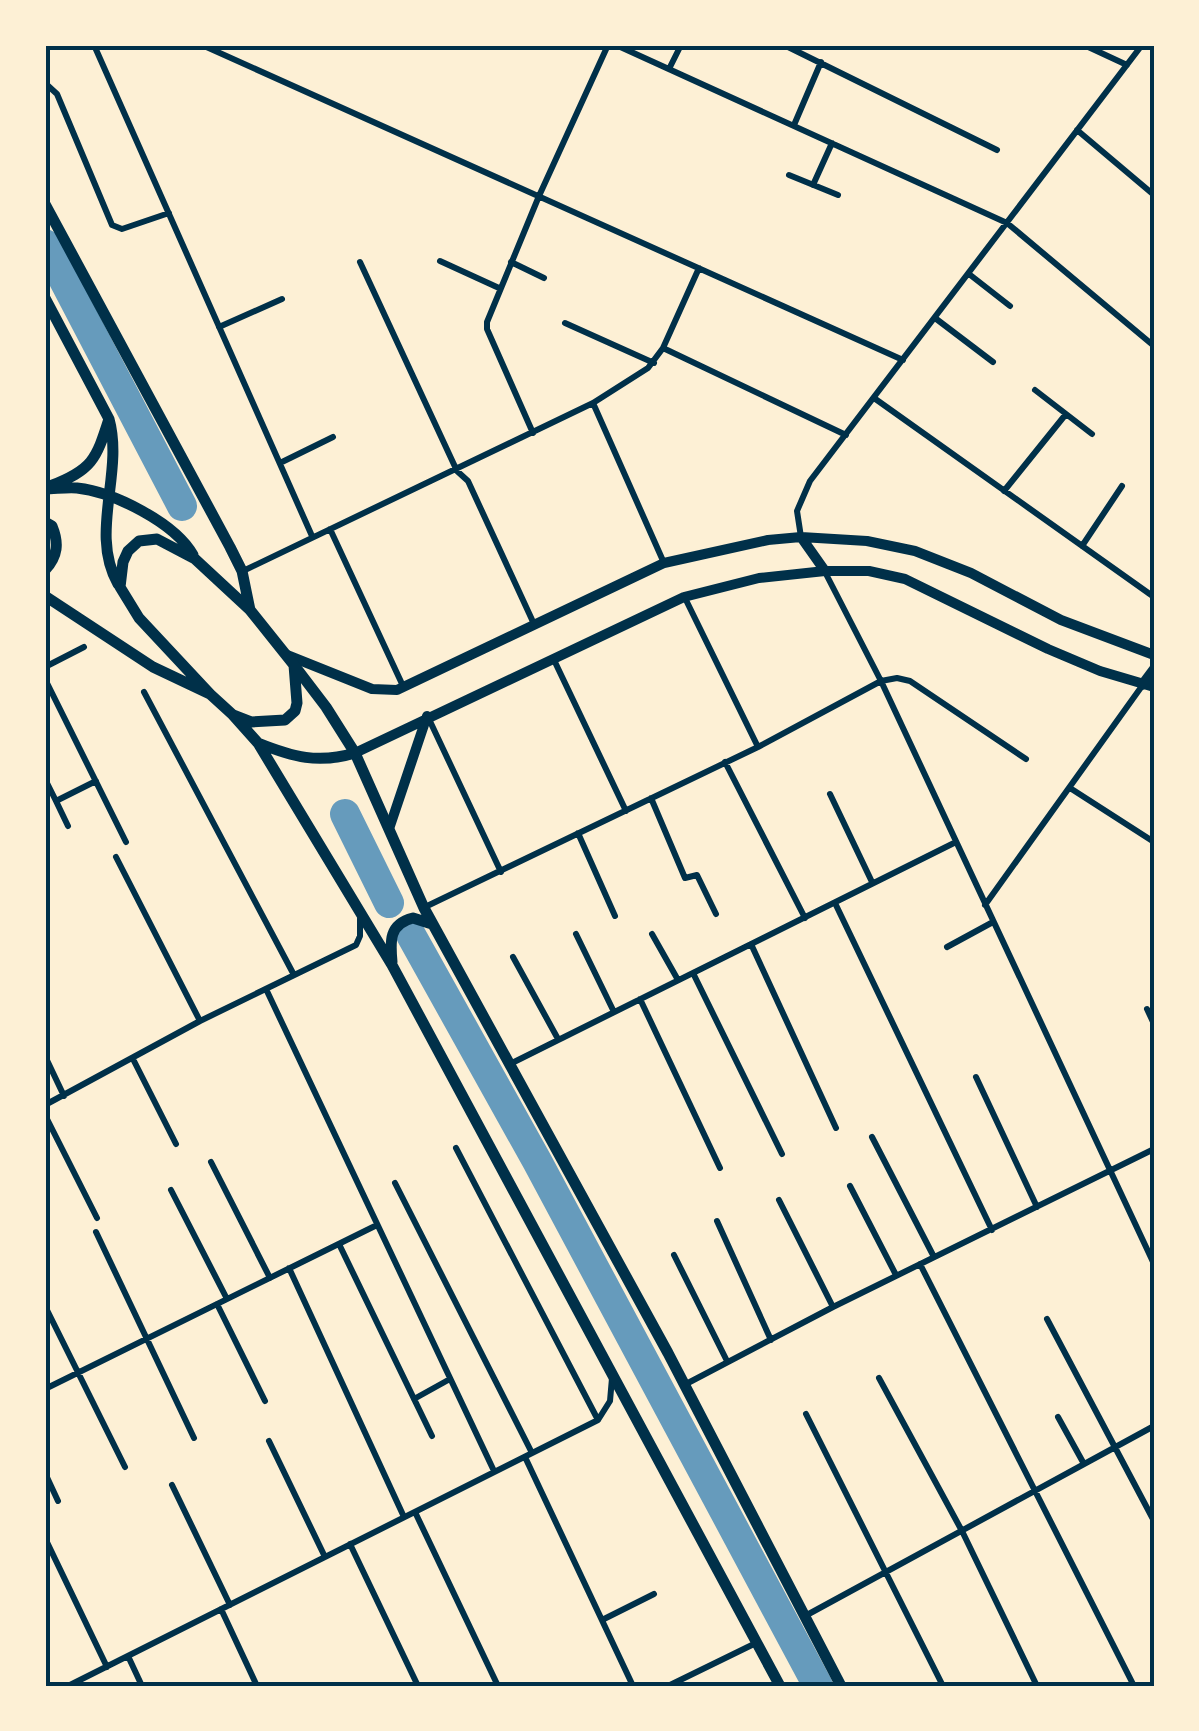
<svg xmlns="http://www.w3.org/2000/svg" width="1199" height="1731" font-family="Cabin,sans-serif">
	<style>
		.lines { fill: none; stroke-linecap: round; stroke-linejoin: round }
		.river { stroke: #669bbc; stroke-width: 30 }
		.minor { stroke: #003049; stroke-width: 6 }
		.secondary { stroke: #003049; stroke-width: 10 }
		.primary { stroke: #003049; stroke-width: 11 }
		.neatline { fill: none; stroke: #003049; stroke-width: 4 }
	</style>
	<rect width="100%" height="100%" fill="#fdf0d5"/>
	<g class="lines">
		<!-- river -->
		<path class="river" d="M45,244L182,506
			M345,814L389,903
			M411,935L537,1161L818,1686"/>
		<!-- minor -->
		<path class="minor" d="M94,45L312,536
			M202,45L903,360
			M616,45L1007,223L1154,346
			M784,45L997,150
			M1084,45L1127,65
			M669,69L681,45
			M45,83L57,94L112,225L122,229L169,213
			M794,125L821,62
			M1077,130L1154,195
			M789,175L838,195
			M813,185L832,143
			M440,261L499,288
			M360,262L457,471L468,481L534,624
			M511,262L544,278
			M969,274L1010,306
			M935,318L993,362
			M565,323L654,363
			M219,327L282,299
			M663,348L846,435
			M1035,390L1092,434
			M874,398L1154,597
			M593,403L664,563
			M533,433L487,329V322L539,196L608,45
			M280,463L333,437
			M1004,491L1066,414
			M330,529L403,686
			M801,537L797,511L810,481L1142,45
			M1082,546L1122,486
			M243,571L593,403L648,368L663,348L699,268
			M825,572L881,681L1154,1264
			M685,598L758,747
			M554,660L626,811
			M45,667L84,647
			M45,679L126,842
			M144,692L294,975
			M428,717L501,872
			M725,762L805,918
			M45,779L56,801L96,781
			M1070,788L1154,842
			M830,794L872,882
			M651,798L685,878L697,875L716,914
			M56,801L68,826
			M578,833L615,916
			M116,857L200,1021
			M835,903L992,1230
			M985,905L1142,686
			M425,907L758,747L881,681L897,678L910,681L1026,759
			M576,934L614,1012
			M652,934L678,980
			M751,944L836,1128
			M947,947L993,922
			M513,957L558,1039
			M693,973L782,1154
			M266,989L494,1471
			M640,999L720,1168
			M1147,1009L1154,1024
			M45,1056L64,1096
			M133,1059L176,1144
			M510,1064L956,842
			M976,1077L1037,1207
			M45,1105L200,1021L356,945L360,936V919
			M45,1115L97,1218
			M872,1137L934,1257
			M456,1148L598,1420
			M211,1162L270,1278
			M395,1183L532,1453
			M850,1186L896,1275
			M171,1190L227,1299
			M779,1200L833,1307
			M717,1221L771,1340
			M96,1232L194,1438
			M339,1244L432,1436
			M674,1255L727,1361
			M920,1264L1134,1686
			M289,1268L404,1517
			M217,1304L265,1401
			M45,1306L125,1467
			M1047,1319L1154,1521
			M879,1378L962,1531L1037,1686
			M686,1384L833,1307L1154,1149
			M45,1389L377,1225
			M414,1399L450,1379
			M806,1414L943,1686
			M1058,1417L1084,1464
			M269,1441L325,1557
			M525,1457L633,1686
			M45,1473L58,1501
			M172,1485L230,1605
			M415,1512L498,1686
			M45,1538L107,1667
			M350,1544L418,1686
			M221,1609L257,1686
			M805,1616L1154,1426
			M602,1620L654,1594
			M128,1656L142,1686
			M68,1686L598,1420L610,1401L612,1378
			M668,1686L756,1643"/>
		<!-- secondary -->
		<path class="secondary" d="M801,537L825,571
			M287,655L372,689L397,690L664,563L768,540L801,537L867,541L915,551L971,573L1061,620L1154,655
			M1142,685L1154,669
			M355,753L684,597L759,578L825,571H869L905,579L1048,649L1100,671L1154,687
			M390,826L427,716"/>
		<!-- primary -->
		<path class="primary" d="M45,204L230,547L242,571L250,610
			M45,298L109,419C124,473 89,533 118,584
			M50,486C92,470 96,460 109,419
			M45,489C55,489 67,487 77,488C114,492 175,523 193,555
			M45,522L52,526C59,543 58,556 45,570
			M45,596L153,667L210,694L233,715L251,722L285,720L295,711L297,703L294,665L250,610L195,559L157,539L139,541L128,551L123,562L120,587L139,618L210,694
			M294,665L326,707L355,753L424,908L668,1353L841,1686
			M233,715L258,743L392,965L780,1686
			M258,743C293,757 318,764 355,753
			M392,962C390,941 389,924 413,918L432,924"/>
	</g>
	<!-- border -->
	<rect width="1199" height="1731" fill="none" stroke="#fdf0d5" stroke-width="95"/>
	<rect x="48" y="48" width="1104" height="1636" class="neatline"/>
</svg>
